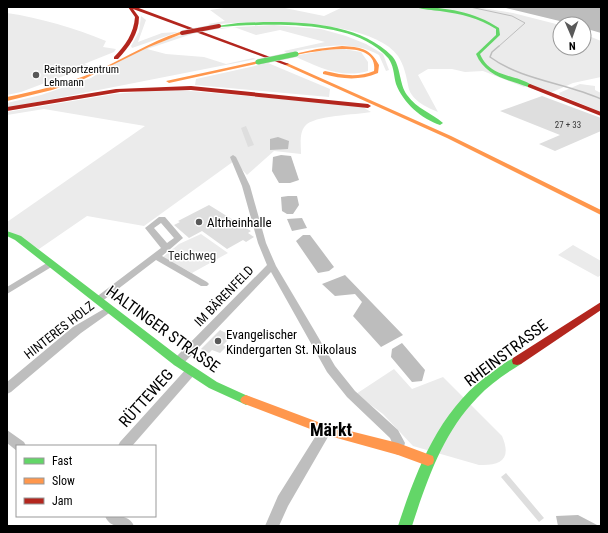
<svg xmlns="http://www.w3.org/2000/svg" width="608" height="533" font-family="'Roboto Condensed',sans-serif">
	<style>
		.green { fill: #ebebeb }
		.water { fill: #bdbdbd }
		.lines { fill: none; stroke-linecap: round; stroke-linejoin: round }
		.stream-far1 { stroke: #bdbdbd; stroke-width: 1 }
		.stream { stroke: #bdbdbd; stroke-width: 1.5 }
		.building { fill: #dedede }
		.street { fill: #bebebe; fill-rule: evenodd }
		.fast { fill: #63d668; fill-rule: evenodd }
		.slow { fill: #ff974d; fill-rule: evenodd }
		.jam { fill: #b3261e; fill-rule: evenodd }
		.fast-bridge-casing { stroke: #dbdbdb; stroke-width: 6; stroke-linecap: butt }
		.jam-bridge-casing { stroke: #dbdbdb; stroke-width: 5; stroke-linecap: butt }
		.fast-bridge { stroke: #63d668; stroke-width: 5 }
		.jam-bridge { stroke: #b3261e; stroke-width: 4 }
		.poi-dot { fill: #595959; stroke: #fff; stroke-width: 1.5 }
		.labels { text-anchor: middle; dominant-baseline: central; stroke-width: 3; stroke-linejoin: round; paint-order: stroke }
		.far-number-label { font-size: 9px; fill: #383838 }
		.far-poi-label { font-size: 11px; fill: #000; stroke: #fff; text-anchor: start }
		.poi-label { font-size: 13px; fill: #000; stroke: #fff; text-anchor: start }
		.park-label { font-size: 13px; fill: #313131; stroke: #fff }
		.street-label { font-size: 13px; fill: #000; stroke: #fff }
		.near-street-label { font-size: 16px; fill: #000; stroke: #fff }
		.near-quarter-label { font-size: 18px; font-weight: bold; fill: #000; stroke: #fff }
	</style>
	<rect width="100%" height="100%" fill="#fff"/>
	<!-- green -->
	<path class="green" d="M231,7H280L324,16L343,7H477L513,13L560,25V48H584V34L601,41V77L573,83L550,93L529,85L524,87L483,71L465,72L452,69H428L418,75L438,112C426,107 410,100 408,85C406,75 404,65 398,56C371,18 254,20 211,25L208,24L225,21L210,10Z
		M7,13C41,18 74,28 106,41L103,47L116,49L114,52L84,64L90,66L21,92L7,95Z
		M141,16L146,20L138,42L162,33L178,32L132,48L131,46L139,32Z
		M274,25L321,29L346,36L366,44L383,54L389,70L386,71L379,55C350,39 318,47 287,53L284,51L325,42L280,30L256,35L234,27L221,29L219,28Z
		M188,33L192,34L147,49L166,54L204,57L226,64L253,58L256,59L7,108V103L41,95L91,78L130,54L161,41Z
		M344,49L361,52L368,62V71C341,79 318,67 294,56L326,50Z
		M268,63L330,89L329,97L195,85L196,79Z
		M580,84L595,86V90L601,93V112L560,95L559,93Z
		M168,89L361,106L371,112C356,115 314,115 305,126C299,133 301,146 301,154L274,151L247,175L234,161L144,226L87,216L39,249L7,230V222L145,126L44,109L7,115V112L114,94Z
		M201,234L228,253L192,273L163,257L179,244Z
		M573,245L601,261V275L598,277L558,255Z
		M394,369L412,389L443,377L502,436C512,459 501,466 479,465L413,446L383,414L356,394Z"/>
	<!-- water -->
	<path class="water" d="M502,7H601V33L584,28V24H572Z
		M278,137L289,141L288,149L270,150V139Z
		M281,155L291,156L299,180L290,183H279L272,171L273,157Z
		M288,196H297L299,205L293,214H287L282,211L281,197Z
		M302,218L307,228L292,231L287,219Z
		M303,235H310L334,267L329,271L318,273L296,241Z
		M345,275L403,335L381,347L353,316L362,302L355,294L335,296L322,284Z
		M402,343L425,370L422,381L412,382L391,357L392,349Z
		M578,515L599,526H558L556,516Z"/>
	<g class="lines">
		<!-- stream-far1 -->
		<path class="stream-far1" d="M470,7L512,16L525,23L498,47"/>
		<!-- stream -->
		<path class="stream" d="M499,46L492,52L490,57C521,80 566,83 601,99"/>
	</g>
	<!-- building -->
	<path class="building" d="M542,96L601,118V131L555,151L539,144L560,135L500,111Z
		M246,126L254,145L248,147L241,128Z
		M209,205L251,231L248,233L254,237L246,242L243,240L227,249L202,231L189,238L174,225L180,222L178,221Z
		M220,330L232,336L223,345L226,347L220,353L212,350L209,353L201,349Z
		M506,473L544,518L539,522L501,477Z"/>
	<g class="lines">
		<!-- street -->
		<path class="street" d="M233,155L236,157L250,186L266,243L276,266L314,330L335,366L355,391L398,430L405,443L402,453L398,455L394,453C391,448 393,443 390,438L347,397L327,372L271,272L182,365L178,366L174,365L173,362L174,359L267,265L258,243L242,186L230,157Z
			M159,217H165L183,238L162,256L207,282L209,284L207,286H201L156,260L101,302H95L93,300L95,298L161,248L145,228ZM161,223L174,238L167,243L154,228Z
			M50,261L54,264L53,266L7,294V287Z
			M109,306L112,307L114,309L112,311L81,333L11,392L7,394V382L73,327Z
			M191,367L195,368L197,371L195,374L132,446H118L120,442L187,368Z
			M326,425L330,426L332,430L288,506L279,526H265L278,496L322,426Z
			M7,430L24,442L26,446H17V451L7,443Z
			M105,516C117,516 129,514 134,526C123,526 110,529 105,516Z"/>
		<!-- fast -->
		<path class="fast" d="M416,7C445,7 475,12 499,28L500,35L480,54C491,79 515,73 533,86L528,87C508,80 485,76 476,54L496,35V29C479,18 461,14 440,11C433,10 423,10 416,7Z
			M238,23C286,21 355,19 392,56C401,66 399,84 407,95C417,109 432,113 443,123L440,125C422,119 403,103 396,84C394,77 394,68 390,61C388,57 385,55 382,52C346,19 265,24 219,27L217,26Z
			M7,231L21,236L182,359L217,382L250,397L252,400L250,403L246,405L242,403L209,388L174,365L15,240L7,236Z
			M517,357L521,358L522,361L521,364C505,374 490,384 477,398C443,433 427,480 412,526H398C417,468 441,406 494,371C501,366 509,359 517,357Z"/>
		<!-- slow -->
		<path class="slow" d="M180,32L184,33L149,47L84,79L52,90L7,101V97C36,91 65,84 92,73C122,60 149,42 180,32Z
			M342,46C360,47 370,48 379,65L378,73C359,81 342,79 323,74V72L325,71C342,75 357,78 374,71C379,37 314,52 296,55L294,54L317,49Z
			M258,61H260V63L169,83L166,81Z
			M287,63L451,136L601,210V215L447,138L285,65V64Z
			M246,395L326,425L398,443L433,456L434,460L433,464L428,466L398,455L326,435L242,403L240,400L242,397Z"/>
		<!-- jam -->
		<path class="jam" d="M128,7H136L289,64L285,65L133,9L139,17C139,34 129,47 118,59H114V57C125,46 134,33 135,17Z
			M530,84L601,112V116L528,87V85Z
			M191,86L368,104L371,106L368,108L191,90L120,92L7,111V107L116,89Z
			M601,302V310L521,364L517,365L513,364L512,361L513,358Z"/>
		<!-- fast-bridge casing -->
		<g class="fast-bridge-casing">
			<path id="fast-bridge" d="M258,62L296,54"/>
		</g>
		<!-- jam-bridge casing -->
		<g class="jam-bridge-casing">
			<path id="jam-bridge" d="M182,33L219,26"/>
		</g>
		<!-- fast-bridge -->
		<use href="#fast-bridge" class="fast-bridge"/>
		<!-- jam-bridge -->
		<use href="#jam-bridge" class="jam-bridge"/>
	</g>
	<!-- markers -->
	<g class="poi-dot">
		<circle cx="36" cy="75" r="4"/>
		<circle cx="199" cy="222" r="4"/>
		<circle cx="218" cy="341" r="4"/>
	</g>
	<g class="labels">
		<!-- far-number labels -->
		<g class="far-number-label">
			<text x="568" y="125">27 + 33</text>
		</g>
		<!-- far-poi labels -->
		<g class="far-poi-label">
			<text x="44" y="69">Reitsportzentrum<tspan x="44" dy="13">Lehmann</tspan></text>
		</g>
		<!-- poi labels -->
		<g class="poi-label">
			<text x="207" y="222">Altrheinhalle</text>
			<text x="226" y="334">Evangelischer<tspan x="226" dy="15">Kindergarten St. Nikolaus</tspan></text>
		</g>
		<!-- park labels -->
		<g class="park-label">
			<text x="192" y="255">Teichweg</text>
		</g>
		<!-- street labels -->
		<g class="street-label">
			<text transform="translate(224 296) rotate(-46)">IM BÄRENFELD</text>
			<text transform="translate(59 330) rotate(-38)">HINTERES HOLZ</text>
		</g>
		<!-- near-street labels -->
		<g class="near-street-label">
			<text transform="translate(163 329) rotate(36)">HALTINGER STRASSE</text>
			<text transform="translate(506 353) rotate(-37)">RHEINSTRASSE</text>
			<text transform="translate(146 398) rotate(-48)">RÜTTEWEG</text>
		</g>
		<!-- near-quarter labels -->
		<g class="near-quarter-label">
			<text x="331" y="429">Märkt</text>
		</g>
	</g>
	<!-- border -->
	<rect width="608" height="533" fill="none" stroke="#000000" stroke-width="16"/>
	<!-- legend -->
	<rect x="16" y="445" width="140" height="72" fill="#ffffff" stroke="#999999"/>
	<rect x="24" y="458" width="20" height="6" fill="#63d668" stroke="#999999"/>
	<text x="52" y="465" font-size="12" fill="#000000">Fast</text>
	<rect x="24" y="478" width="20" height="6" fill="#ff974d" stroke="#999999"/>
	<text x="52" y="485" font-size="12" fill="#000000">Slow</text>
	<rect x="24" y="498" width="20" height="6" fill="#b3261e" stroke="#999999"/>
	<text x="52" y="505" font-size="12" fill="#000000">Jam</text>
	<!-- north arrow -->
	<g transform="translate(572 36) rotate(178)"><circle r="19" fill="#ffffff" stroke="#999999"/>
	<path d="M0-3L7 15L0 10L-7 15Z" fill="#595959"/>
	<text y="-6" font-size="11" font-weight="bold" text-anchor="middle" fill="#000000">N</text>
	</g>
</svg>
